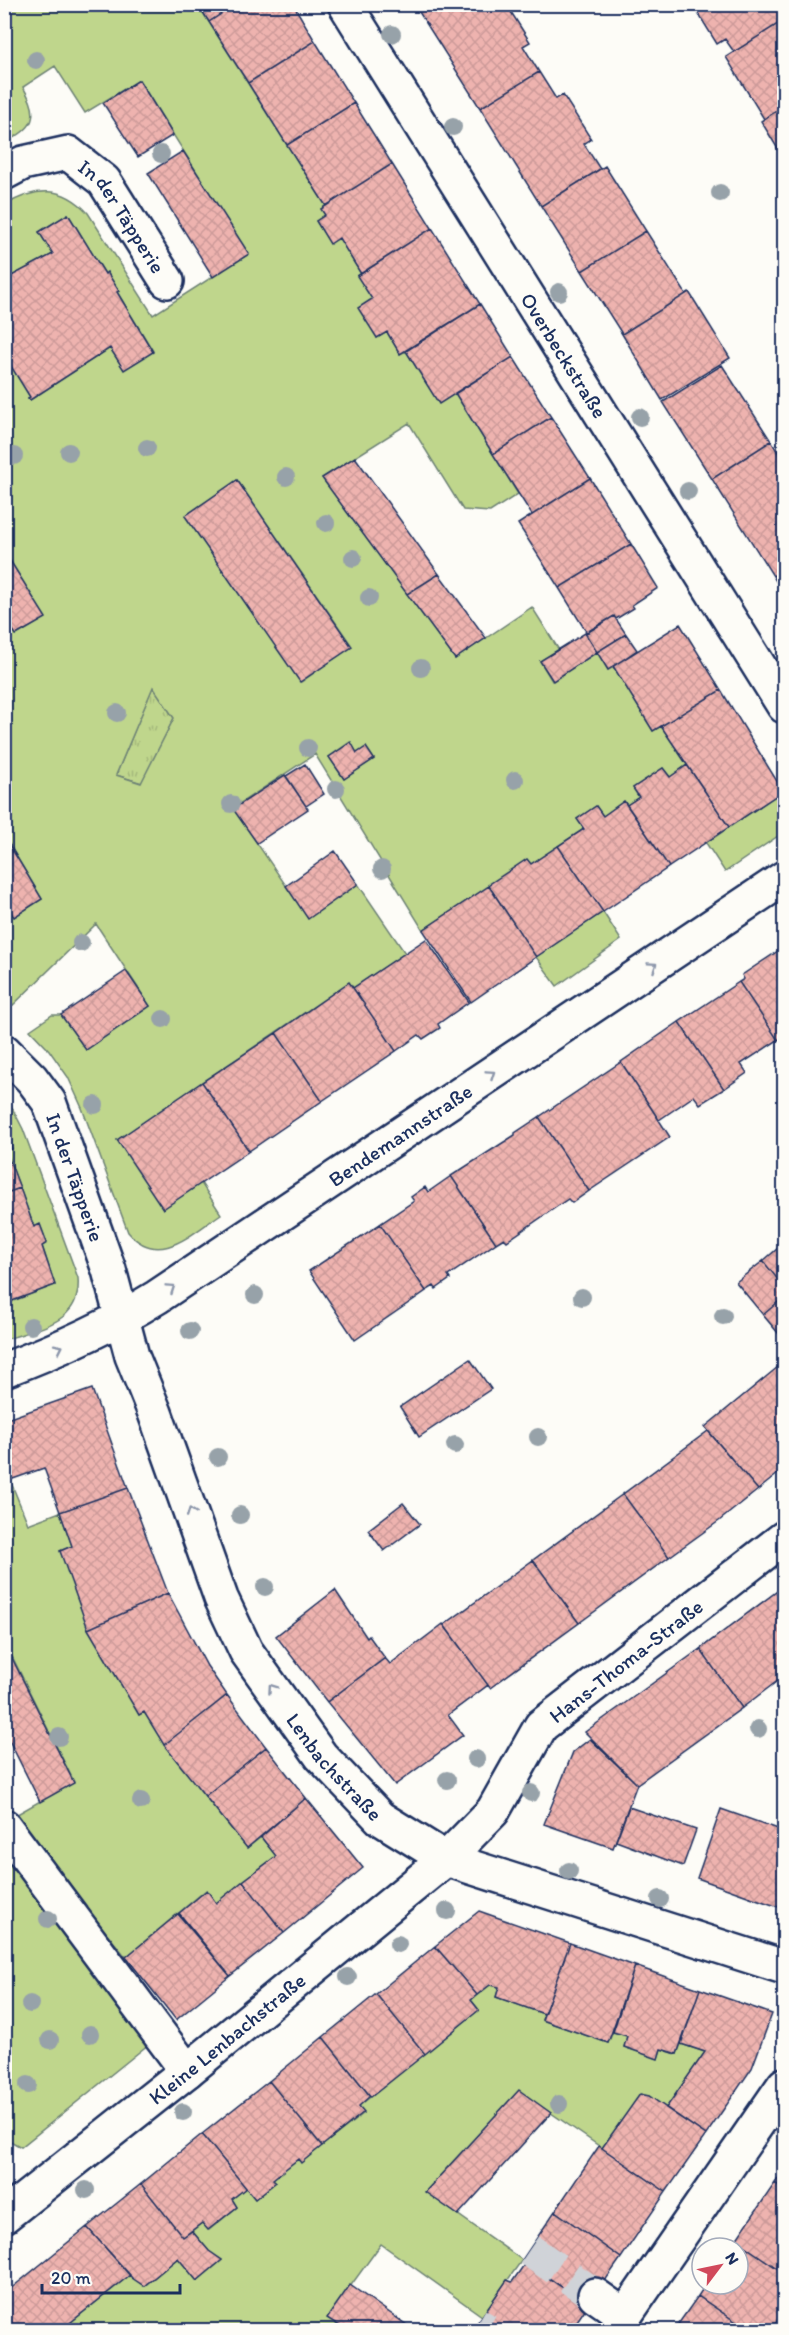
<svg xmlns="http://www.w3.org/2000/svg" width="789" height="2335" font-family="Itim,sans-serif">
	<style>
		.park { fill: url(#park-tufts); stroke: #6d8275; stroke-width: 1.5 }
		.garden { fill: #bfd68c; stroke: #6d8275; stroke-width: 1.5; fill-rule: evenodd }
		.building { fill: url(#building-cross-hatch); stroke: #1b2f5e; stroke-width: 1.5 }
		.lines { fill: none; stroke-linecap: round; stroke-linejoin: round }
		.minor-tunnel { stroke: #d0d3d8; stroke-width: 33; stroke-dasharray: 33 16; stroke-linecap: butt }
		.minor-casing { stroke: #1b2f5e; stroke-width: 38 }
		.minor { stroke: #fdfcf7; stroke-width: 33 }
		.tree { fill: #97a2a9 }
		.oneway { stroke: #8c96aa }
		.labels { text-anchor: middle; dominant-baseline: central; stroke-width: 4.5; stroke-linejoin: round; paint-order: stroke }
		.street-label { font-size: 21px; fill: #1b2f5e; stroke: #fdfcf7 }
	</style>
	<defs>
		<pattern id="park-tufts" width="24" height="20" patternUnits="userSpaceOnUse" patternTransform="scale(1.5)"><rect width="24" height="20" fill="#bfd68c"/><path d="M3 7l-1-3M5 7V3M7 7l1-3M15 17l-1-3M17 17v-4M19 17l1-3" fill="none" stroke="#a4b87b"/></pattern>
		<pattern id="building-cross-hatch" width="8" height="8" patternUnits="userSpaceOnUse" patternTransform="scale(1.5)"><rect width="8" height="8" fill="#eeb3af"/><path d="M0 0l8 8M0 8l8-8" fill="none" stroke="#cc9a99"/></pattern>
	</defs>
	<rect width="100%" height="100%" fill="#fdfcf7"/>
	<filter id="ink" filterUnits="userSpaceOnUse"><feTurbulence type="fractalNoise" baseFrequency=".0167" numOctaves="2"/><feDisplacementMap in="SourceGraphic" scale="12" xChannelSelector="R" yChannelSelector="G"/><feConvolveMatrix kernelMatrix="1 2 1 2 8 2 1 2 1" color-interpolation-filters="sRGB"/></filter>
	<g filter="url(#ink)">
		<!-- park -->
		<path class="park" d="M153,686L174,718L142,783L116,775Z"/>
		<!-- garden -->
		<path class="garden" d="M4,5H198L326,206L321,209L325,215L316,221L330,243L339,238L361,274L358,276L372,299L377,338L387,332L400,354L406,351L439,403L455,393L518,494L490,512L463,510L409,423L322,478L455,659L532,607L559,650L540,661L552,681L597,652L608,670L614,667L653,731L661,726L687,765L670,777L663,768L633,788L639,797L627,805L624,801L603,816L596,806L577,819L584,829L531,864L489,886L423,930L315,754L233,808L308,918L358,884L405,953L353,988L348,983L118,1140L201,1183L221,1214C191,1234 159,1268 128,1232L82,1108L68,1077L49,1050L30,1030L52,1015H61L86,1050L150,1006L96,924L7,1011L4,1009L5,903L14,917L42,899L7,841L5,842V616L17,635L45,618L9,559L5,561V355L30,397L28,398L30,400L110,348L124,369L153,351L117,292L119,291L107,273L105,274L68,214L39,232L53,254L5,280V205C36,187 63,185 88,213L153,315L248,254L139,80L85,113L55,66L23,87C41,116 34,129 5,142ZM237,480L352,646L301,682L185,516ZM153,687L174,718L141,783L116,775ZM350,742L357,753L366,747L374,759L344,779L329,757Z
			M783,791L784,827L781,834L725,872L706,843Z
			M603,912L621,940L557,986L536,957Z
			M5,1094L23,1129L78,1278C82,1324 39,1327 5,1340V1304L55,1285L42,1246L47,1243L40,1225L34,1227L6,1151L12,1148L5,1129Z
			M10,1480L28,1524L60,1512L72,1546L60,1551L139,1715L144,1712L200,1790L247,1848L261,1837L276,1856L216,1903L206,1890L126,1957L12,1817L74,1782L5,1642L4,1482Z
			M4,1843L159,2036L21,2147L5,2138Z
			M490,1985L499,1987L496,1997L544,2014L542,2020L608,2043L613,2032L627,2036L624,2047L658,2058L661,2049L677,2054L681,2044L705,2052L666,2108L649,2096L640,2095L602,2148L519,2091L426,2192L522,2260L482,2316L381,2244L328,2317L346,2330H61L130,2275L144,2286L178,2258L197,2281L222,2260L209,2251L192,2231L202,2223L209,2230L237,2207L232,2199L246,2188L255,2199L276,2182L273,2179L298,2159L301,2162L364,2113L359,2106L479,2010L471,2000Z"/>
		<!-- building -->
		<path class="building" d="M198,4H236L209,22Z
			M236,4H293L315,41L248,83L209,22Z
			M414,4H432L419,12Z
			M432,4H506L530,42L523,46L539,72L480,108L419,12Z
			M781,4L784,10V20L734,52L725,39L717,44L696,10L704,4Z
			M784,20V106L764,119L726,57Z
			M315,41L354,103L287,145L248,83Z
			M539,72L556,99L563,95L591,139L584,144L600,169L541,206L480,108Z
			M139,80L173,135L138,157L103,103Z
			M354,103L392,164L326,206L287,145Z
			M784,106V159L761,121Z
			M183,151L249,254L213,277L148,173Z
			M392,164L432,228L361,274L339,238L330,244L316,221L325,215L321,209Z
			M605,166L646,231L582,271L541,206Z
			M68,214L105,274L107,272L119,291L117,292L153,352L124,370L110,348L30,400L28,398L30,397L4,355V280L53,254L39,232Z
			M432,228L480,304L400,354L387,332L377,338L358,308L372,299L357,276Z
			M646,231L686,294L622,334L582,271Z
			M689,292L730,358L662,400L622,334Z
			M480,304L513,357L439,404L406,351Z
			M513,357L551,417L493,454L455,393Z
			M722,365L771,441L712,479L663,402Z
			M551,417L590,478L532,515L493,454Z
			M771,441L784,462V569L773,576L712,479Z
			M355,457L439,574L407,594L322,478Z
			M590,478L631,544L559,588L518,524Z
			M237,480L352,647L300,682L185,516Z
			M631,544L658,588L632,605L634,608L616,619L614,616L587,633L559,588Z
			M9,559L46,618L16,635L4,616V561Z
			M784,569V595L773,576Z
			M439,574L486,638L455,659L407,594Z
			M614,616L626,634L597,652L585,633Z
			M680,624L721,690L653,731L613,666Z
			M585,633L597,652L553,681L540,661Z
			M626,634L637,650L608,670L597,652Z
			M721,690L783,791L729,827L661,726Z
			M351,742L357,753L366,747L374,759L344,779L329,757Z
			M305,764L324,794L306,806L286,776Z
			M687,765L729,827L669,867L627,805L639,797L633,788L663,768L670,777Z
			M285,775L308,809L257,843L233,809Z
			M624,801L669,867L603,912L558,846L584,829L577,819L596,806L603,816Z
			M7,841L42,899L14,917L4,903V842Z
			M558,846L603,912L536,957L488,885L527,859L531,864Z
			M335,851L358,884L308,919L286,886Z
			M489,886L536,957L471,1002L423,930Z
			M426,939L469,1002L438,1024L440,1028L423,1039L419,1035L396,1051L353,988Z
			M781,949L783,952L784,951V1035L778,1040L739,982L744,979L742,975Z
			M126,971L150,1006L86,1050L61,1015Z
			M349,982L396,1051L322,1101L276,1033Z
			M739,982L778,1040L741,1064L747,1073L724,1089L679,1022Z
			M679,1022L724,1089L700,1104L694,1096L659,1120L621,1062Z
			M276,1033L322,1101L249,1151L202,1082Z
			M621,1062L670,1137L589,1191L539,1117Z
			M202,1082L249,1151L163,1209L117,1140Z
			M539,1117L589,1191L572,1203L568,1199L507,1241L504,1238L496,1243L451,1176L515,1135V1133Z
			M4,1129L12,1149L6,1151L20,1188L4,1194Z
			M451,1176L496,1243L448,1276L450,1279L436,1289L434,1286L426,1291L380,1224L414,1201L411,1197L425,1187L428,1192Z
			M20,1188L34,1227L40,1224L47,1243L42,1246L55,1285L4,1304V1194Z
			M380,1224L426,1291L355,1340L309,1271Z
			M784,1243V1287L763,1261Z
			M763,1261L784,1287V1297L763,1315L736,1282Z
			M784,1297V1340L763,1315Z
			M470,1359L491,1389L419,1437L400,1407Z
			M784,1362V1469L758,1490L705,1427Z
			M92,1389L128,1488L60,1512L44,1468L10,1480L4,1463V1420Z
			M708,1431L758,1490L719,1521L669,1557L623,1494Z
			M4,1463L10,1480L4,1482Z
			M128,1488L168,1593L88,1629L60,1551L72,1546L60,1512Z
			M623,1494L669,1557L579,1623L533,1560Z
			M403,1503L420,1524L384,1551L368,1530Z
			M533,1560L579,1623L490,1688L444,1625Z
			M784,1586V1676L742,1708L700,1649Z
			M335,1590L367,1638L369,1636L385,1658L327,1702L276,1636Z
			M168,1593L207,1666L227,1695L164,1745L144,1712L139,1715L88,1629Z
			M443,1624L488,1685L448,1715L463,1735L395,1785L327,1702L385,1658L390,1664Z
			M4,1642L74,1783L40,1802L4,1730Z
			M700,1649L742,1708L637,1784L585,1732Z
			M227,1695L266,1747L205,1796L164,1745Z
			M590,1739L637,1784L613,1848L544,1824L573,1752Z
			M266,1747L306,1798L247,1848L205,1796Z
			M306,1798L363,1868L284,1933L243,1881L276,1856L261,1837Z
			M629,1807L696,1830L683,1866L616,1841Z
			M721,1809L784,1831V1909L697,1878Z
			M243,1881L284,1933L230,1976L178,1914L207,1890L216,1903Z
			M479,1911L570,1943L544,2014L496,1997L499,1987L490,1985L477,1995L435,1946Z
			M179,1913L230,1976L176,2020L126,1957Z
			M570,1943L635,1966L608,2043L542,2020Z
			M435,1946L477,1995L471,2000L479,2010L425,2054L376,1994Z
			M635,1966L700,1989L677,2054L661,2049L658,2059L624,2047L627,2036L613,2032Z
			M700,1989L772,2014L752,2068L706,2135L666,2108L705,2052L681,2044Z
			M376,1994L425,2054L371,2097L323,2037Z
			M323,2037L370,2096L359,2106L364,2112L322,2146L269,2081Z
			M269,2081L322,2146L301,2163L298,2159L273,2179L276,2182L255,2199L202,2134Z
			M519,2090L551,2113L458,2215L425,2192Z
			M640,2094L649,2096L706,2135L666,2192L602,2148Z
			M202,2134L246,2188L232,2199L237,2207L208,2230L202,2223L183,2237L141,2184Z
			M599,2146L666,2192L621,2258L555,2211Z
			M784,2170V2189L775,2183Z
			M775,2183L784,2189V2273L736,2240Z
			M141,2184L183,2237L192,2231L209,2251L222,2260L197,2281L178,2258L144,2286L132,2278L87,2227Z
			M555,2211L621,2258L588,2305L522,2260Z
			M87,2227L130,2275L61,2330H9L4,2325V2294Z
			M736,2240L784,2273V2311L771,2330H748L698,2296L706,2284H738V2248H731Z
			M526,2262L588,2305L571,2330H503L482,2316L507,2280L512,2282Z
			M350,2285L414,2330H346L327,2318Z
			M698,2296L748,2330H674Z
			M482,2316L503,2330H472Z"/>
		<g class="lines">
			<!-- minor-tunnel -->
			<path class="minor-tunnel" d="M529,2250L595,2295
				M477,2324L487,2330"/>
			<!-- minor casing -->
			<g class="minor-casing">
				<g id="minor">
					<path id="s1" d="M345,4L784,706"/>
					<path id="s2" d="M4,173L23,163L68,153L104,181L167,281"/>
					<path id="s3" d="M4,1051L32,1079L49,1102L109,1270L132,1356L155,1413L221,1598L246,1651L321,1756L380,1818L446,1859L784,1967"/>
					<path id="s4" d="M4,1370C57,1350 109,1327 157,1297L784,878"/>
					<path d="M4,1826L187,2071"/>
					<path id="s5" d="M4,2216L187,2071L446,1859L493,1811L541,1726L784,1538"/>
					<path d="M595,2295L625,2316"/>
					<path d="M615,2330L784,2085"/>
				</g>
			</g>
			<!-- minor -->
			<use href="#minor" class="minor"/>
		</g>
		<!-- trees -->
		<g class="tree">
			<circle cx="392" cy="34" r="9"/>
			<circle cx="36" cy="60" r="9"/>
			<circle cx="453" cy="127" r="9"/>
			<circle cx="161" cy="154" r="9"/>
			<circle cx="720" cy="193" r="9"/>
			<circle cx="559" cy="292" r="9"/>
			<circle cx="640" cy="417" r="9"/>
			<circle cx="147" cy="448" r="9"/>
			<circle cx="69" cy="452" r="9"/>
			<circle cx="14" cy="456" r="9"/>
			<circle cx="286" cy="477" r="9"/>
			<circle cx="688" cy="491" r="9"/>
			<circle cx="326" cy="523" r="9"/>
			<circle cx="353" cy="558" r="9"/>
			<circle cx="369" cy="598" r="9"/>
			<circle cx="421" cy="668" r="9"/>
			<circle cx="117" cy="713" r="9"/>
			<circle cx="308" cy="748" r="9"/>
			<circle cx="515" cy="780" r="9"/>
			<circle cx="336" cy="789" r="9"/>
			<circle cx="231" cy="804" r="9"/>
			<circle cx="382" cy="869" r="9"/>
			<circle cx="81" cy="943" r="9"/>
			<circle cx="163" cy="1019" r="9"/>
			<circle cx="95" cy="1105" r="9"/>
			<circle cx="255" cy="1295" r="9"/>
			<circle cx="582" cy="1297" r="9"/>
			<circle cx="723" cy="1316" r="9"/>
			<circle cx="31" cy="1326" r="9"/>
			<circle cx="190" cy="1331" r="9"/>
			<circle cx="538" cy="1437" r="9"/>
			<circle cx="455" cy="1445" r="9"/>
			<circle cx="218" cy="1457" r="9"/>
			<circle cx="240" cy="1515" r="9"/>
			<circle cx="265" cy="1587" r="9"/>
			<circle cx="758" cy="1729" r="9"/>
			<circle cx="59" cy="1737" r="9"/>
			<circle cx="476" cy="1759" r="9"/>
			<circle cx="447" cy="1780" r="9"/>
			<circle cx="531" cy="1793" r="9"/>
			<circle cx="141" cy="1801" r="9"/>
			<circle cx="569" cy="1871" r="9"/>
			<circle cx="660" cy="1899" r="9"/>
			<circle cx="447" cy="1911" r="9"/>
			<circle cx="48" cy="1919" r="9"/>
			<circle cx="398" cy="1944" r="9"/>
			<circle cx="348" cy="1977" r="9"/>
			<circle cx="30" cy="2004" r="9"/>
			<circle cx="90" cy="2034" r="9"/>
			<circle cx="50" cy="2040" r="9"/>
			<circle cx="28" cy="2085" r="9"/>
			<circle cx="559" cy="2104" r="9"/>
			<circle cx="183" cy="2112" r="9"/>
			<circle cx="86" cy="2190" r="9"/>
		</g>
		<!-- one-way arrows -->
		<defs><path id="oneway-chevron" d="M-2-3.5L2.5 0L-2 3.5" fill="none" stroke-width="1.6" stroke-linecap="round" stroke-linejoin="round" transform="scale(1.5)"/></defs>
		<g class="oneway">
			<use href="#oneway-chevron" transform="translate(653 966) rotate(-34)"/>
			<use href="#oneway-chevron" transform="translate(491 1074) rotate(-34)"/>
			<use href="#oneway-chevron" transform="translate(171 1288) rotate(-34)"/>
			<use href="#oneway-chevron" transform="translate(59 1348) rotate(-26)"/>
			<use href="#oneway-chevron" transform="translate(191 1512) rotate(-110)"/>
			<use href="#oneway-chevron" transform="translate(272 1688) rotate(-125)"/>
		</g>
	</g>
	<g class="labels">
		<!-- street labels -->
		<g class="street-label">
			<text stroke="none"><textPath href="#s2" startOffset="152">In der Täpperie</textPath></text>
			<text stroke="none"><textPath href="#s1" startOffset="414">Overbeckstraße</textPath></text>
			<text stroke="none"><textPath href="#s4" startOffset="462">Bendemannstraße</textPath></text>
			<text stroke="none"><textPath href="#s3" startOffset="148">In der Täpperie</textPath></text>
			<text stroke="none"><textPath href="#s5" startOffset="840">Hans-Thoma-Straße</textPath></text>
			<text stroke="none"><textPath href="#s3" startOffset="798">Lenbachstraße</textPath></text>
			<text stroke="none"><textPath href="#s5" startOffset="285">Kleine Lenbachstraße</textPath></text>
		</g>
	</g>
	<!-- margin -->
	<rect width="789" height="2335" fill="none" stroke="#fdfcf7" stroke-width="24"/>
	<rect x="12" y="12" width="765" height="2311" fill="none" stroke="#1b2f5e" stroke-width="2" filter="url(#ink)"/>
	<!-- north arrow -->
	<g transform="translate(720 2266) rotate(58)"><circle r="28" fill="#fdfcf7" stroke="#a3aaba" stroke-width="1.5"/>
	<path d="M0-4.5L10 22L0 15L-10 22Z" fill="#d1495b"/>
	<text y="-9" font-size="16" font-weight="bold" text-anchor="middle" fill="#1b2f5e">N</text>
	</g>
	<!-- scale -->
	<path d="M42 2284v9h138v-9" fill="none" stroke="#1b2f5e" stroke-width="3"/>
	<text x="51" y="2284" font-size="18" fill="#1b2f5e" stroke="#fdfcf7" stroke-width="4.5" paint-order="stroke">20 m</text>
</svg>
